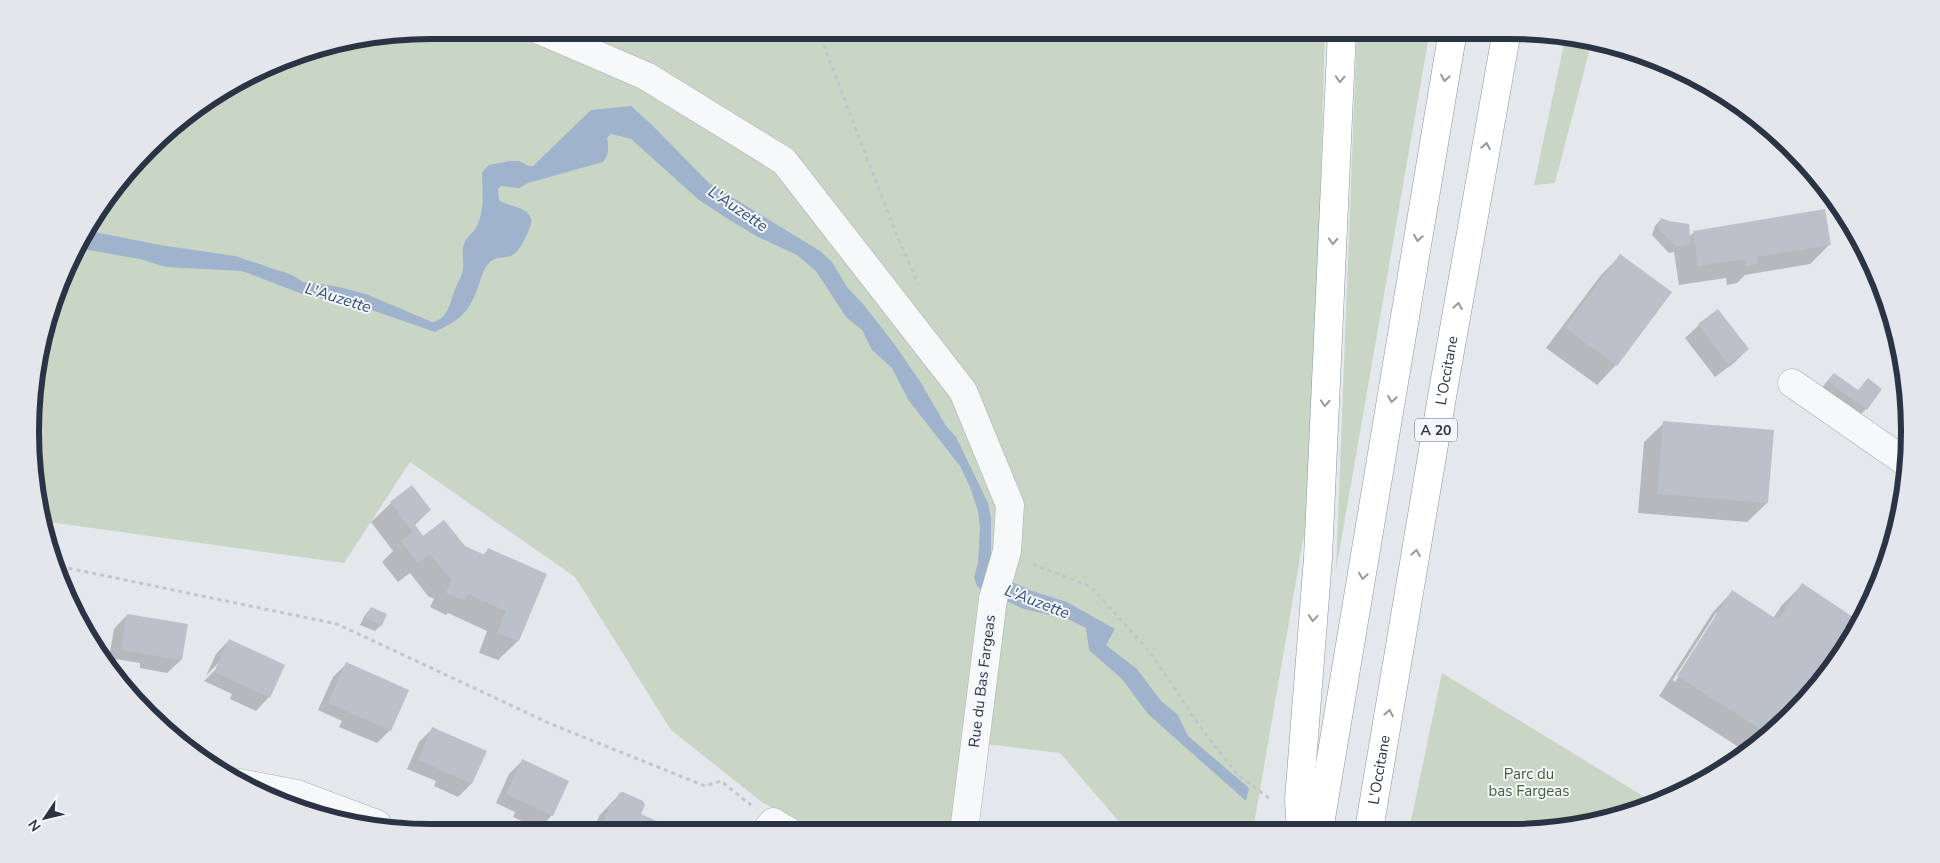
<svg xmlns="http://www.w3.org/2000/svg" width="1940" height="863" font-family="'Nunito Sans',sans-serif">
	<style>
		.green { fill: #c9d6c5 }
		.water { fill: #9fb4cc }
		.shadow { fill: #0003; fill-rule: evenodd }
		.building { fill: #bbc0ca }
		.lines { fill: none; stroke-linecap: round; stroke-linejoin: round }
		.minor-casing { stroke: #a9aeb7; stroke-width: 29 }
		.highway-casing { stroke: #8b94a3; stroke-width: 29 }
		.path { stroke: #c2c5cb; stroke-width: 3; stroke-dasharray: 4 4; stroke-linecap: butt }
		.minor { stroke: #f7f8fa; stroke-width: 28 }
		.highway { stroke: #fff; stroke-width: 28 }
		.oneway { stroke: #959aa2 }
		.labels { text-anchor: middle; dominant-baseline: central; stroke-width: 4; stroke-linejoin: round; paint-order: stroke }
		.shield { fill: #f4f6f9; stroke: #676e7b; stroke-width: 1 }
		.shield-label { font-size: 14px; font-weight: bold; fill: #2b3445 }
		.street-label { font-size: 15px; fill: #2b3445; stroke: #f4f6f9 }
		.park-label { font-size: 15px; fill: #3f6138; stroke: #f4f6f9 }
		.water-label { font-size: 16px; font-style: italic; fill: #34527a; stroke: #f4f6f9 }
		.rim { fill: none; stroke: #2b3445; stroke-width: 6 }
	</style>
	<rect width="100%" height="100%" fill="#e4e7ec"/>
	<!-- green -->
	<path class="green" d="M432,30H1325L1312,488L1253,830L1127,831L1060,753L986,744L951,831L819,832L763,803L671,730L575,577L410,462L344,563L42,521L33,484L38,353L84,231L167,129L231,84L302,51Z
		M1357,30H1430L1336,570Z
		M1565,39L1591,44L1555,183L1534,185Z
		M1442,673L1656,804L1561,830H1409Z"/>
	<!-- water -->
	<path class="water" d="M631,106L651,124L709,183L820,251L832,262L847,287L863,304L895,345L921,383L946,426L956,437L988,503L991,517V568L990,572L1032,591L1067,602L1115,629L1106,645L1137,669L1161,701L1178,715L1188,736L1249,788L1246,801L1148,714L1122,679L1089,650L1086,628L1068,619L1024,609L982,590L977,586L974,577L978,563L980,528L978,511L970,487L960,466L909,401L892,368L872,350L862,330L846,317L816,271L797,255L758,237L728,219L699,200L631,139L611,134L607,138C609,147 609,155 603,162L528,183L519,188L501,186L498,189L499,200C508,207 528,206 531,219C533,225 521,249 515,253C508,260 497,255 490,262C482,270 481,280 477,290C467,315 459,320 435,332L366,308L305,295L242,271L166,267L140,259L77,248L84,230L160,245L235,256L292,275L303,282L335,286L366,294L432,322C448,320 450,302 455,289C458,282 462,276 463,268C464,261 462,255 463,248C464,238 473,234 477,226C485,210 482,189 482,172L489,165L509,161H519L529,166H533L591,110Z"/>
	<!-- shadow -->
	<path class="shadow" d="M1824,210L1830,244L1810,264L1745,275L1737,283L1727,285L1726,278L1679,285L1674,252L1669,253L1652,235L1655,226L1661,219L1689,237L1693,233Z
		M1621,255L1616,365L1597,385L1546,348L1601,275Z
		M1699,325L1748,349L1734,363L1715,377L1685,338Z
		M1827,381L1858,391L1866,409L1860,415L1822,388Z
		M1664,423L1767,503L1747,522L1638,513L1644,442Z
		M412,487L430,510L414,526L423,537L464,547L482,556L488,550L541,585L518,641L498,660L479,653L487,631L448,613L446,615L430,607L434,599L428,596L410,573L398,582L382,562L393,551L371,522L391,503Z
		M1802,585L1859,622L1841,656L1753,750L1748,753L1659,696L1713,612L1732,592L1773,618L1782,605ZM1716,613H1719L1675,682L1673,680Z
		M371,608L381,625L375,631L360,625L365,615Z
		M127,615L181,660L167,673L140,668V663L109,658L114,629Z
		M229,640L269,697L256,711L230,699L232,694L204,681L221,664L219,662L206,676L216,654Z
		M346,664L390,730L377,743L339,727L342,721L318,710L333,677Z
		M432,729L486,752L471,784L458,797L434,786L436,781L407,769L419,742Z
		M522,761L552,815L539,829L513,817L515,812L496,803L509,774Z
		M619,795L639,815L666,826L663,832L593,833L599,816Z"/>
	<!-- building -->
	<path class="building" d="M1825,209L1831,245L1757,257L1758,264L1746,266L1745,259L1698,266L1693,231Z
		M1661,218L1669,221L1689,224L1691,244L1676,247L1658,228Z
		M1620,254L1672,292L1617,366L1565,328Z
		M1718,309L1749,349L1728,365L1698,324Z
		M1834,373L1858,390L1868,378L1882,389L1867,410L1827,381Z
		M1663,421L1774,430L1768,503L1657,494Z
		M412,485L431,510L414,523L423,536L444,520L465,546L485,555L488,548L547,574L519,641L497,633L506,611L468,594L465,601L446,593L452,579L448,576L430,554L418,563L401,541L413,532L390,502Z
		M1802,583L1859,621L1842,655L1768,734L1677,676L1732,590L1778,620Z
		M371,607L387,614L382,626L366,618Z
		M127,614L188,624L182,660L121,650Z
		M229,639L285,665L270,698L214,672Z
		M346,662L409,690L391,731L328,703Z
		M432,727L487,751L472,784L418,760Z
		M522,759L569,781L553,816L506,794Z
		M623,792L643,801L645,805L641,814L668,826L665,832H599L612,801L615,803L619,793Z"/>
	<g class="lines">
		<!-- minor casing -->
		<g class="minor-casing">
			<path id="minor" d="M539,30L646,76L784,161L963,391L1010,505L1007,551L993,599L964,831
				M1792,383L1907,463
				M239,783L297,794L377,824
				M765,832L773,822L790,832"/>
		</g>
		<!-- highway casing -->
		<g class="highway-casing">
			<g id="highway">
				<path d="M1301,830L1299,800L1318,558L1342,30"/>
				<path d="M1319,830L1453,30"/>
				<path id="s1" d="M1369,830L1444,385L1507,30"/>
			</g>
		</g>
		<!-- path -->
		<path class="path" d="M818,30L892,223L918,284
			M1033,564L1091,587L1150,652L1199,725L1237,774L1270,799
			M53,565L337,624L551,724L705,786L721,781L751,805"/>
		<!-- minor -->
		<use href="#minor" class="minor"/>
		<!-- highway -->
		<use href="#highway" class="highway"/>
	</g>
	<!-- one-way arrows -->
	<defs><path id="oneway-chevron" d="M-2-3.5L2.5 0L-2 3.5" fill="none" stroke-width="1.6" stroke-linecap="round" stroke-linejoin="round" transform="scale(1.25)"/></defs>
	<g class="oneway">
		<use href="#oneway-chevron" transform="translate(1445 78) rotate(99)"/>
		<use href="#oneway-chevron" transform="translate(1340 79) rotate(93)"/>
		<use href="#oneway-chevron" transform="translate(1486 146) rotate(-80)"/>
		<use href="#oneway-chevron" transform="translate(1418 238) rotate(99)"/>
		<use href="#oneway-chevron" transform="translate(1333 241) rotate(93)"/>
		<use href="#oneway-chevron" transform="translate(1458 306) rotate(-80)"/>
		<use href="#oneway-chevron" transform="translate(1392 399) rotate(99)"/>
		<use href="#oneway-chevron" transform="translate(1325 403) rotate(93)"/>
		<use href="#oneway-chevron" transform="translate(1416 553) rotate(-80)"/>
		<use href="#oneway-chevron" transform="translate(1363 576) rotate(99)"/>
		<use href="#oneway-chevron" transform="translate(1313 618) rotate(95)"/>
		<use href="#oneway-chevron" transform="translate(1389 713) rotate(-80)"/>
	</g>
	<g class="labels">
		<!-- shield labels -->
		<rect class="shield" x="1415" y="418.5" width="42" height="23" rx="4"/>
		<g class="shield-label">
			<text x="1436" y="430">A 20</text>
		</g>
		<!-- street labels -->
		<g class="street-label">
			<text stroke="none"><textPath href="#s1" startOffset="466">L'Occitane</textPath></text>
			<text transform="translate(982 681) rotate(-83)">Rue du Bas Fargeas</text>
			<text stroke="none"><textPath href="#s1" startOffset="61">L'Occitane</textPath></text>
		</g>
		<!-- park labels -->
		<g class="park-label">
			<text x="1529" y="774">Parc du<tspan x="1529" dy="17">bas Fargeas</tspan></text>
		</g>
		<!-- water labels -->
		<g class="water-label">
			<text transform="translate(738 209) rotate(34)">L'Auzette</text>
			<text transform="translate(338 298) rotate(17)">L'Auzette</text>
			<text transform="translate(1037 602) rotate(21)">L'Auzette</text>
		</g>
	</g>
	<!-- crop -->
	<path d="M0 0H1940V863H0ZM431 39H1509A392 392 0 0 1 1901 431V432A392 392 0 0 1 1509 824H431A392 392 0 0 1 39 432V431A392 392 0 0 1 431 39Z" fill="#e4e6eb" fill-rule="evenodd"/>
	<path class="rim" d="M431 39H1509A392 392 0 0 1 1901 431V432A392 392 0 0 1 1509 824H431A392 392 0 0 1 39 432V431A392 392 0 0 1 431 39Z"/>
	<!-- north arrow -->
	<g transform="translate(45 818) rotate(235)" stroke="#f4f6f9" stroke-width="4" paint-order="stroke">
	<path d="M0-4L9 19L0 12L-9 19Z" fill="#2b3445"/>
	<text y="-8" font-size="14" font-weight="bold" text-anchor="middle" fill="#2b3445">N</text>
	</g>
</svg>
